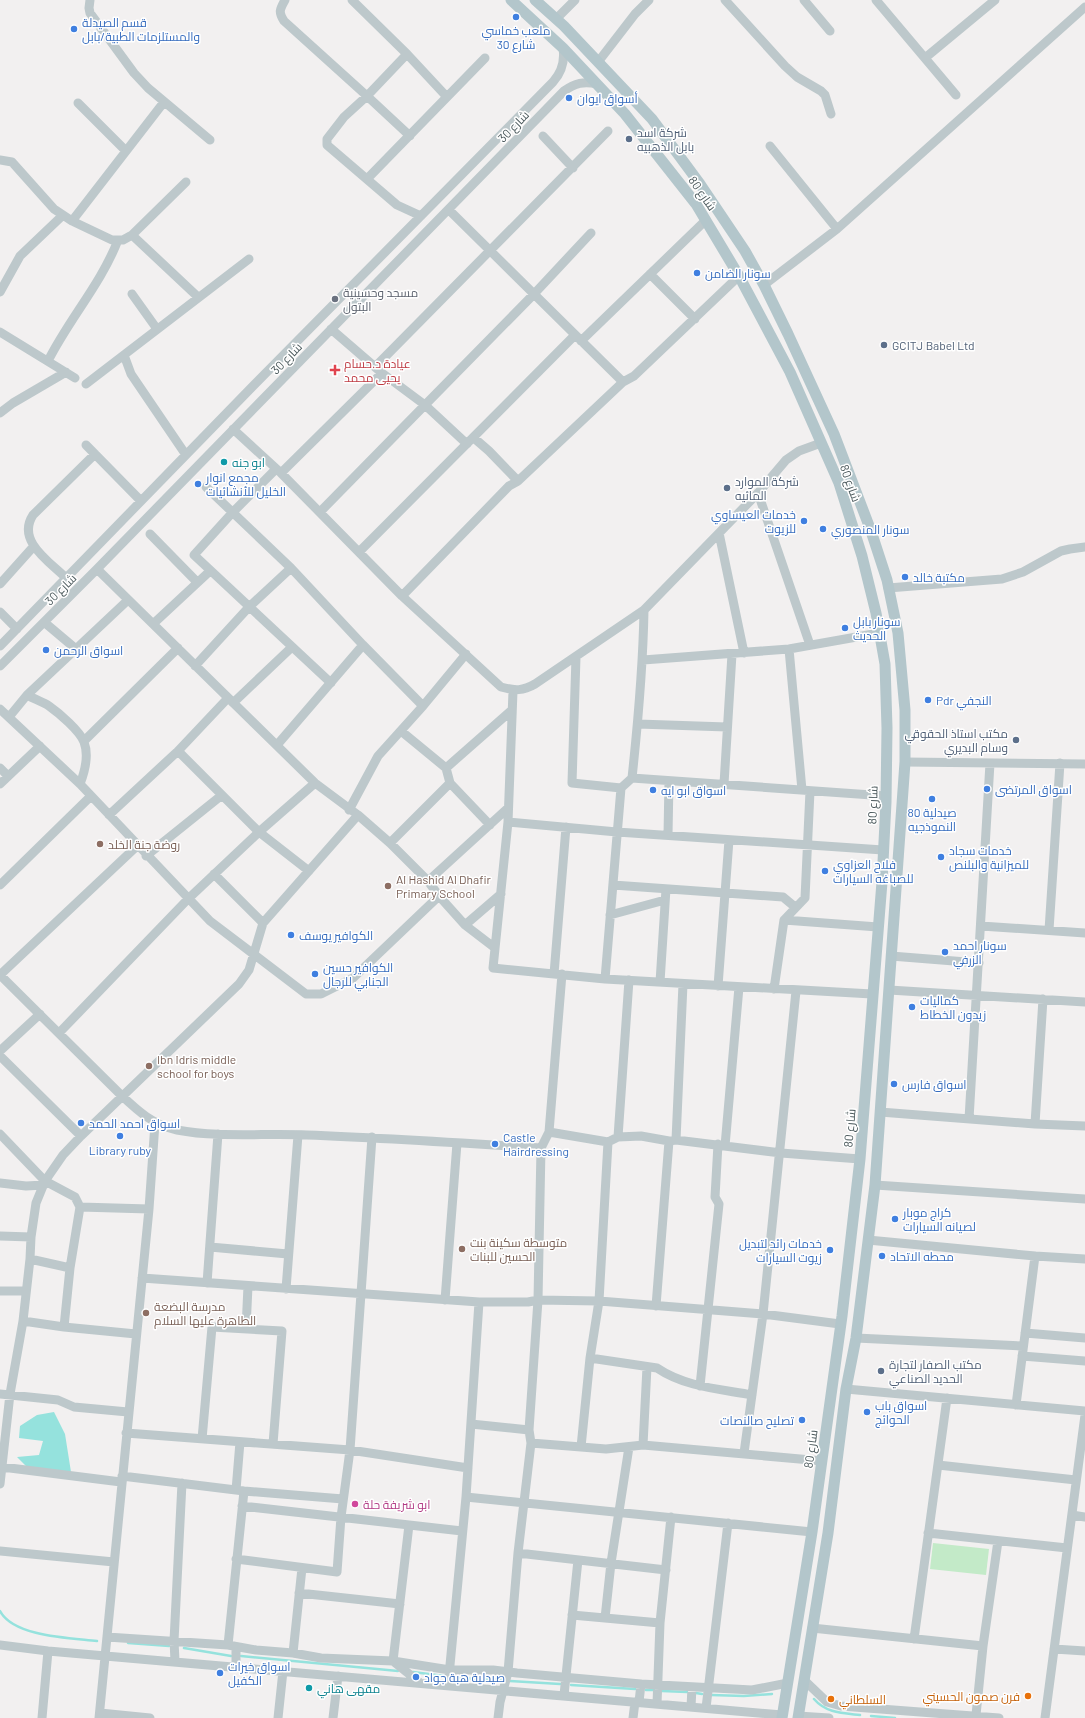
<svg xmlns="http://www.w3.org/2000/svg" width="1085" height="1718" font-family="Barlow,Cairo,sans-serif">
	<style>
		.green { fill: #c3eac8 }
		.water { fill: #95e2dd }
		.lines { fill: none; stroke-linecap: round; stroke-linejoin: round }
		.stream { stroke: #95e2dd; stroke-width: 2.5 }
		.minor { stroke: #bdc8cb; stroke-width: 9 }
		.major { stroke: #b3c6cb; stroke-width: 11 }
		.shop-dot { fill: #3f7fe0; stroke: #fff; stroke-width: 1.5 }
		.service-dot { fill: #5c6f8a; stroke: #fff; stroke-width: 1.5 }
		.worship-dot { fill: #6b7280; stroke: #fff; stroke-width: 1.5 }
		.health-dot { fill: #e0444e; stroke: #fff; stroke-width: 1.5 }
		.culture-dot { fill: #0f9aa8; stroke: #fff; stroke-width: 1.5 }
		.education-dot { fill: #8d6e63; stroke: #fff; stroke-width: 1.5 }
		.hotel-dot { fill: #d1479c; stroke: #fff; stroke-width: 1.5 }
		.food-dot { fill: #e8710a; stroke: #fff; stroke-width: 1.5 }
		.labels { text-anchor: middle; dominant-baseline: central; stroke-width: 3; stroke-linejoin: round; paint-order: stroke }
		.shop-label { font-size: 12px; fill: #366cbe; stroke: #fff; text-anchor: start }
		.street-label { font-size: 12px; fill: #4a585b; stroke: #fff }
		.service-label { font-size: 12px; fill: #4e5e75; stroke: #fff; text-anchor: start }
		.worship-label { font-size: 12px; fill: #5b616d; stroke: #fff; text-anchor: start }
		.health-label { font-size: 12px; fill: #be3a42; stroke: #fff; text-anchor: start }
		.culture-label { font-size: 12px; fill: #0d838f; stroke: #fff; text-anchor: start }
		.education-label { font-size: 12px; fill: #785e54; stroke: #fff; text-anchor: start }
		.hotel-label { font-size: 12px; fill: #b23c85; stroke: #fff; text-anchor: start }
		.food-label { font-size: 12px; fill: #c56008; stroke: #fff; text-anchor: end }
	</style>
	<rect width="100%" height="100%" fill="#f2f0f0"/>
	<!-- green -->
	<path class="green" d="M933,1543L989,1549L986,1575L930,1569Z"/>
	<!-- water -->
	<path class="water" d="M54,1412L65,1434L71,1472L31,1471L17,1457L39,1455L43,1441L19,1438L20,1426L37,1415Z"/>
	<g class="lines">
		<!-- stream -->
		<path class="stream" d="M0,1611C14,1637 71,1638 97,1641
			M128,1643L169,1646
			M184,1648L231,1656
			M241,1656L398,1671
			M413,1672L444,1676
			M458,1678L501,1680
			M510,1681L560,1684
			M571,1685L635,1689
			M646,1690H654
			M662,1691L687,1692
			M696,1693L702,1694
			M711,1695L744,1696L772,1694
			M814,1699C826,1713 842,1713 860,1715
			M871,1716L895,1718"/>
		<!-- minor -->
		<path class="minor" d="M90,0L89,8L90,13L134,73L148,88L210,140
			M285,0C280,9 278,12 284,21L367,96L344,117L327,139V145L397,205L421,216
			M352,0L407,54L447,97
			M725,0L785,66L797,77L821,91L825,95L831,114
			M804,0L830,31
			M876,0L956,95
			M556,19L575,0
			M407,54L367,96L410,136
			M925,58L995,0
			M598,62L635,14L649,0
			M78,103L126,151
			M543,136L573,168
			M770,146L837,229
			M0,160L12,162L54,209L72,221L112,240H123L132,235L186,182
			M367,179L485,58
			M449,210L623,382
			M72,221L164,102
			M132,235L198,297
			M650,274L695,319
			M764,285L837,229L1085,7
			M0,292L20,256L62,216
			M132,294L157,329
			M331,329L382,373L425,405L467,444
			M0,332L75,378
			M581,341L706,220
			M124,355L131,374L186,455
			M48,361C69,319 101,284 118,240
			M375,367L608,131
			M86,384L249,259
			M0,413L13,403L66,372
			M233,429L281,473L402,596L501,687C515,691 523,691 535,684L644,610L758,493L786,460L799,451L821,443
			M474,438L489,451L518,481
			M86,445L141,501
			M276,469L232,513L194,555L331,683
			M281,473L382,373
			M206,487L291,568L363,645L423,706
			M758,493L810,645
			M320,512L534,294L591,233
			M719,533L744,653
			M150,534L197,582
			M359,552L575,335
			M97,569L315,783L358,815L390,843L428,881L439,896L465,925L495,948
			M66,578C50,562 16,541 33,515L95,454
			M0,584L34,546
			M888,588L1002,579L1023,572L1061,551L1070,549L1085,547
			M402,596L509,486L518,481L623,382L634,376L739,276
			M0,612L17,629
			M44,622L76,649
			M153,624L210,571
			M0,646L254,385L553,82C562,72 565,61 563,48
			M789,649L802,790
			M576,657L572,783L621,788
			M643,660L789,649L879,633
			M0,666L97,569L564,91C575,83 584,81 597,84
			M195,666L249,607L291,568
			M513,691L508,822L493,968L605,979L872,994
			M27,695L128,600
			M233,703L292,647
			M0,709L80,784L210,921L306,994H321L353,978L439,896
			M9,717L27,695C34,699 43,702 49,706C59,713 80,731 84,742C89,755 85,771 80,784
			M638,724L727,727
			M401,731L446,768L450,783L490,825
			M84,741L178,648
			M277,745L363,645
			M178,751L259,832L309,871
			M905,762L1085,764
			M0,768L8,776
			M446,768L512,710
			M632,778L886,796
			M0,784L40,746
			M724,784L732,654
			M349,810L378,756L423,706L466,654
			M109,815L178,751L228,698
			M508,822L617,832L883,850
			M668,835L669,781
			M390,843L450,783
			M137,846L0,975L121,1095C138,1111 153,1125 177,1130C219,1138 264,1133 307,1135C385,1138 463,1143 541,1148
			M146,856L222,795
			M214,874L263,923
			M428,881L508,808
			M0,885L91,796
			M613,885L783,897L795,907
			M610,915L665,900
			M784,920L878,927
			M465,925L501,894
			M981,926L1085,933
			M1049,930L1060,763
			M891,956L979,963
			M554,974L566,827
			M605,979L621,788L632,778C638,722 643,667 644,610
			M660,982L666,889
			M718,986L729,840
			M774,989L784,920L805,898L810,791
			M889,990L1085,1002
			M59,1033L188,899L259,832L315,783
			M0,1051L40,1014
			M0,1056L81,1136
			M880,1112L1035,1124L1085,1126
			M969,1119L990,763
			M1035,1124L1043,999
			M549,1132L608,1142L618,1137L641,1136L669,1141L676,1140L781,1153L860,1159
			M0,1134L45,1181L75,1197L80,1207L70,1268L64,1327
			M618,1137L629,980
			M676,1140L683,984
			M725,1146L739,987
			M0,1183L26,1186L44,1185
			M875,1185L1085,1199
			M80,1207L149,1209
			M0,1236L31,1237
			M868,1240L1035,1256L1085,1259
			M210,1247L288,1254
			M30,1259L70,1268
			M142,1278L479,1302H528L538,1300L599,1301L763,1314L840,1324
			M207,1283L218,1134
			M286,1289L298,1135
			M0,1291H26
			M445,1300L457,1143
			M656,1306L669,1141
			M23,1321L64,1327L136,1334
			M246,1329L248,1286
			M1025,1333L1085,1338
			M856,1338L1023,1346
			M1022,1356L1085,1361
			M590,1358L657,1368C685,1387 720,1389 752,1395
			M700,1386L719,1204L715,1197L718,1144
			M846,1389L1085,1411
			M0,1394L58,1400L74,1407L128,1412
			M1016,1405L1035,1256
			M471,1424L529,1430
			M126,1433L350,1450L468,1468
			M202,1439L212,1327L282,1331L273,1444
			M531,1443L606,1449L643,1445L822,1461
			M643,1445L647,1367
			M581,1447L590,1358L599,1301L608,1142
			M744,1453L763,1314L796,991
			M938,1465L1076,1480
			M2,1467L121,1482
			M122,1476L244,1491L343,1499
			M0,1484L10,1394L23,1321L30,1259L31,1237L36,1203L45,1181L63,1155L81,1136L239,984L249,970L263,923L358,815
			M236,1490L240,1442
			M466,1497L812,1532
			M242,1506L462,1531
			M1072,1515L1085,1517
			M409,1525L393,1661L419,1682
			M928,1533L1067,1548
			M0,1551L114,1562
			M518,1553L666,1570
			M236,1559L337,1572L341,1517L350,1450L372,1137
			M299,1593L400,1604
			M572,1615L660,1623
			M605,1618L611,1563L629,1447
			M812,1628L983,1646
			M107,1637L228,1645L256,1650L293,1653L321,1658L393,1661L450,1670H493L517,1673L641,1684L752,1690L788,1683
			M914,1639L947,1398
			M0,1645L48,1651L782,1715
			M228,1645L244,1491
			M1054,1649L1085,1651
			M293,1653L302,1568
			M175,1661L174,1641L182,1483
			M236,1667V1647
			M804,1680L827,1702L841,1706L999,1718
			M448,1686L466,1497L479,1302
			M564,1695L578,1560
			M639,1702L641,1684
			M657,1704L660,1623L671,1517
			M691,1707L692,1687
			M706,1708L728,1523
			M100,1713L150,1718
			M976,1715L983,1646L998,1541
			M798,1716L829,1718
			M42,1718L48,1651
			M99,1718L149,1209L155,1123
			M278,1718L283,1671
			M333,1718L338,1676
			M498,1718L500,1702L508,1672L518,1553L531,1443L529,1430L538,1300L541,1148L549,1132L562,974
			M633,1718L635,1702
			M1045,1718L1085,1415"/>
		<!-- major -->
		<path class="major" d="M511,0L563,48L625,114L696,204L739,276L790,372L839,483L862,556L876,613L885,664L887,728L886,802L882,882L860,1159L842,1316L812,1532L782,1718
			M535,0L564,26L652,119L700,184L745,251L764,285L788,334L834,434L871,531L887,580L898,633L905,710V762L875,1185L856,1338L846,1389L828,1533L798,1718"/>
	</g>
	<!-- markers -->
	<g class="shop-dot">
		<circle cx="516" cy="17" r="4"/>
		<circle cx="74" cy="29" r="4"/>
		<circle cx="569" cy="98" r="4"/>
		<circle cx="697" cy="273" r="4"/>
		<circle cx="198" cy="484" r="4"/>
		<circle cx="804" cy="521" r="4"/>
		<circle cx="823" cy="529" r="4"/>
		<circle cx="905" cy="577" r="4"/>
		<circle cx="845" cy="628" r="4"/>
		<circle cx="46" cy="650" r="4"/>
		<circle cx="928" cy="700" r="4"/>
		<circle cx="987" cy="789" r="4"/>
		<circle cx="653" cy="790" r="4"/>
		<circle cx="932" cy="799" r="4"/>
		<circle cx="941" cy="857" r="4"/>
		<circle cx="825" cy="871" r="4"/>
		<circle cx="291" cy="935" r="4"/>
		<circle cx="945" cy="952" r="4"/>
		<circle cx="315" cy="974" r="4"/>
		<circle cx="912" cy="1007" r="4"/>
		<circle cx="894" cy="1084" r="4"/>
		<circle cx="81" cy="1123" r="4"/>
		<circle cx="120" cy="1136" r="4"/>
		<circle cx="495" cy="1144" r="4"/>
		<circle cx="895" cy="1219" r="4"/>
		<circle cx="830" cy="1250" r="4"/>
		<circle cx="882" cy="1256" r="4"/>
		<circle cx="867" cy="1412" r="4"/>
		<circle cx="802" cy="1420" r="4"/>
		<circle cx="220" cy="1673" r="4"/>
		<circle cx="416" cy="1677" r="4"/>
	</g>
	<g class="service-dot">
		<circle cx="629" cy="139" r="4"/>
		<circle cx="884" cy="345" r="4"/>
		<circle cx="727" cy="488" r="4"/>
		<circle cx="1016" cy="740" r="4"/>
		<circle cx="881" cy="1371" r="4"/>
	</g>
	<circle class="worship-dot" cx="335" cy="299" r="4"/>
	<path class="health-dot" d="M333 364h4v4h4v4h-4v4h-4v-4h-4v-4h4z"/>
	<g class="culture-dot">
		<circle cx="224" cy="462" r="4"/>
		<circle cx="309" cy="1688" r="4"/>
	</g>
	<g class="education-dot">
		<circle cx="100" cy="844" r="4"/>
		<circle cx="388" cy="886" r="4"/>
		<circle cx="149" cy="1066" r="4"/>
		<circle cx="462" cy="1249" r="4"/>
		<circle cx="146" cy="1313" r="4"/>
	</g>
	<circle class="hotel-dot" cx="355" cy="1504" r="4"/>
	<g class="food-dot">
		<circle cx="1028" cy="1696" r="4"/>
		<circle cx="831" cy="1699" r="4"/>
	</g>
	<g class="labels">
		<!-- shop labels -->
		<g class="shop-label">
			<text x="82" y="22">قسم الصيدلة<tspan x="82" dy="14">والمستلزمات الطبية/بابل</tspan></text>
			<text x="516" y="30" text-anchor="middle">ملعب خماسي<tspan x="516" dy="14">شارع 30</tspan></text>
			<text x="577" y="98">أسواق ايوان</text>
			<text x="705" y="273">سونار الضامن</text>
			<text x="206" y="477">مجمع انوار<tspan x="206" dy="14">الخليل للأنشائيات</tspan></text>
			<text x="796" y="514" text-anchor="end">خدمات العيساوي<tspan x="796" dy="14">للزيوت</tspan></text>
			<text x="831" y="529">سونار المنصوري</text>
			<text x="913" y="577">مكتبة خالد</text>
			<text x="853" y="621">سونار بابل<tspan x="853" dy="14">الحديث</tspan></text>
			<text x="54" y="650">اسواق الرحمن</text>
			<text x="936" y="700">Pdr النجفي</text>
			<text x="995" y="789">اسواق المرتضى</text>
			<text x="661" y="790">اسواق ابو ايه</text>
			<text x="932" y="812" text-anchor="middle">صيدلية 80<tspan x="932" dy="14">النموذجيه</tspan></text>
			<text x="949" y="850">خدمات سجاد<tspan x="949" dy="14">للميزانية والبلنص</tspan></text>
			<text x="833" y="864">فلاح العزاوي<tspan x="833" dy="14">للصباغه السيارات</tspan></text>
			<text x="299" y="935">الكوافير يوسف</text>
			<text x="953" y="945">سونار احمد<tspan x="953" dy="14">الزرفي</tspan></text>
			<text x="323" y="967">الكوافير حسين<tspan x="323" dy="14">الجنابي للرجال</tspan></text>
			<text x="920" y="1000">كماليات<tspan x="920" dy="14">زيدون الخطاط</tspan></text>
			<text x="902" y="1084">اسواق فارس</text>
			<text x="89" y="1123">اسواق احمد الحمد</text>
			<text x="503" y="1137">Castle<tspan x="503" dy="14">Hairdressing</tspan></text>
			<text x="120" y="1150" text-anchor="middle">Library ruby</text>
			<text x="903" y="1212">كراج موبار<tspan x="903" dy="14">لصيانه السيارات</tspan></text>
			<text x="822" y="1243" text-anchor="end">خدمات رائد لتبديل<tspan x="822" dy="14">زيوت السيارات</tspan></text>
			<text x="890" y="1256">محطه الاتحاد</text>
			<text x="875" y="1405">اسواق باب<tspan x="875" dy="14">الحوائج</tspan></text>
			<text x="794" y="1420" text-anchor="end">تصليح صالنصات</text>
			<text x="228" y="1666">اسواق خيرات<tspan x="228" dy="14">الكفيل</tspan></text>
			<text x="424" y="1677">صيدلية هبة جواد</text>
		</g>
		<!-- street labels -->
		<g class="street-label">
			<text transform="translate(513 126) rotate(-46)">شارع 30</text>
			<text transform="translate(703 193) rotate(55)">شارع 80</text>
			<text transform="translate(286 358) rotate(-46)">شارع 30</text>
			<text transform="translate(851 483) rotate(70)">شارع 80</text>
			<text transform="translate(60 589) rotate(-45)">شارع 30</text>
			<text transform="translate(872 805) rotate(-88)">شارع 80</text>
			<text transform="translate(849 1128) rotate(-85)">شارع 80</text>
			<text transform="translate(810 1449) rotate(-82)">شارع 80</text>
		</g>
		<!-- service labels -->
		<g class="service-label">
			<text x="637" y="132">شركة اسد<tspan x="637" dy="14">بابل الذهبيه</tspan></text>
			<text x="892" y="345">GCITJ Babel Ltd</text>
			<text x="735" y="481">شركة الموارد<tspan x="735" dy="14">المائيه</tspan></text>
			<text x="1008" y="733" text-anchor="end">مكتب استاذ الحقوقي<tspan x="1008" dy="14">وسام البديري</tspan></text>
			<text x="889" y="1364">مكتب الصفار لتجارة<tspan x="889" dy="14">الحديد الصناعي</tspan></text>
		</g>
		<!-- worship labels -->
		<g class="worship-label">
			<text x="343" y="292">مسجد وحسينية<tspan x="343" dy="14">البتول</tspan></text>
		</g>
		<!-- health labels -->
		<g class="health-label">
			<text x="344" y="363">عيادة د.حسام<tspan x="344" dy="14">يحيى محمد</tspan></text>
		</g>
		<!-- culture labels -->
		<g class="culture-label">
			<text x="232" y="462">ابو جنه</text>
			<text x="317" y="1688">مقهى هاني</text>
		</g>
		<!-- education labels -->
		<g class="education-label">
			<text x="108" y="844">روضة جنة الخلد</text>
			<text x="396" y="879">Al Hashid Al Dhafir<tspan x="396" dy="14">Primary School</tspan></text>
			<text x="157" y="1059">Ibn Idris middle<tspan x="157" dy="14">school for boys</tspan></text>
			<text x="470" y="1242">متوسطة سكينة بنت<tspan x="470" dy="14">الحسين للبنات</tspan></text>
			<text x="154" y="1306">مدرسة البضعة<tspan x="154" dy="14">الطاهرة عليها السلام</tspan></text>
		</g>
		<!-- hotel labels -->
		<g class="hotel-label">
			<text x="363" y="1504">ابو شريفة حلة</text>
		</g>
		<!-- food labels -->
		<g class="food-label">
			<text x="1020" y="1696">فرن صمون الحسيني</text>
			<text x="839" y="1699" text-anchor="start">السلطاني</text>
		</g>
	</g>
</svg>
